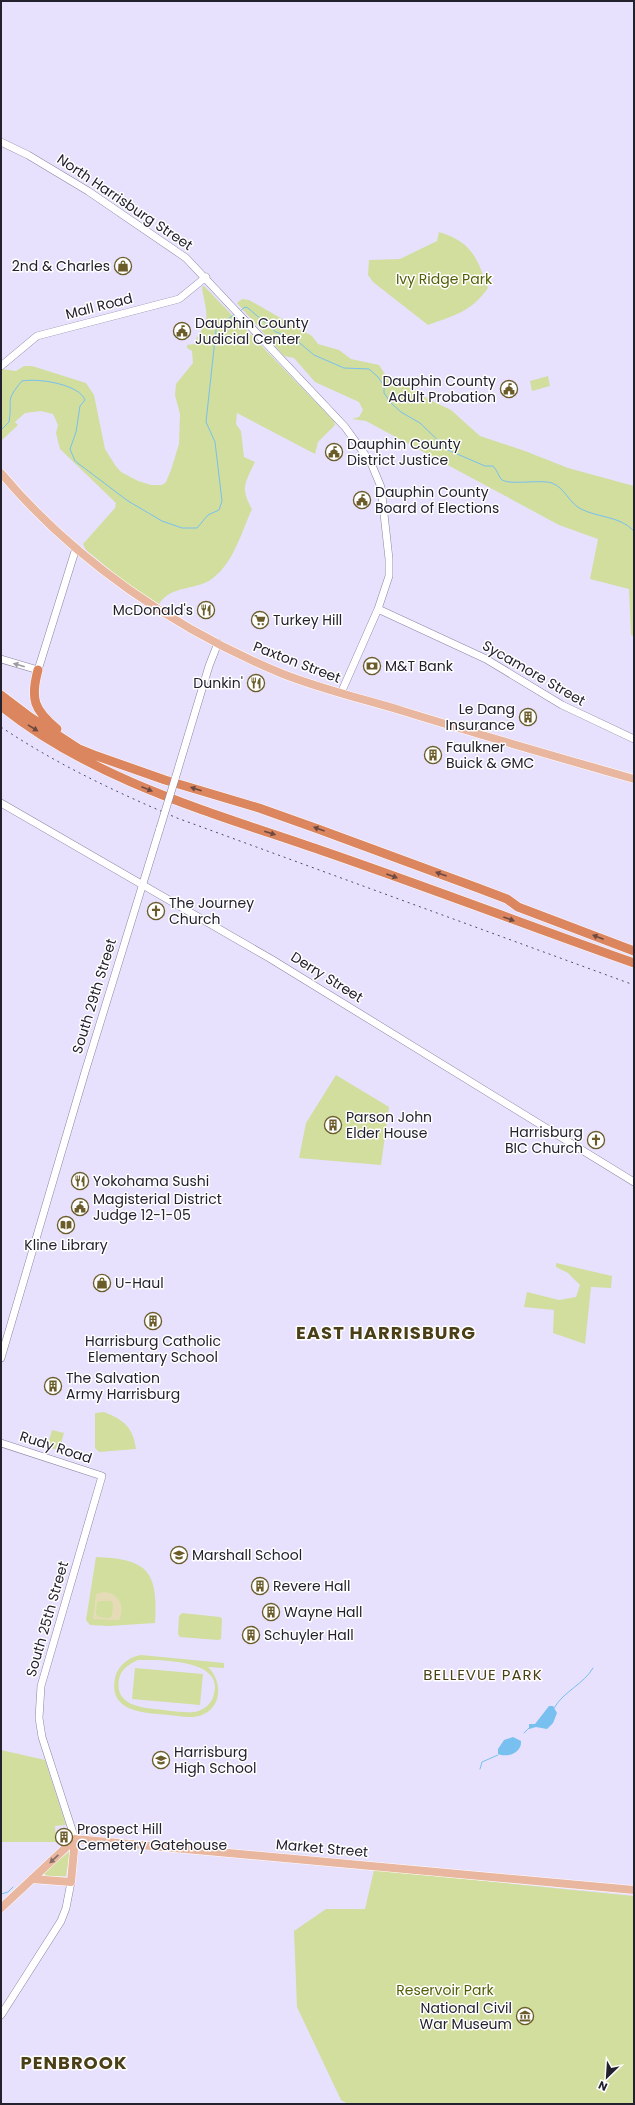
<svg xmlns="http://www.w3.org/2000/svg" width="635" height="2105" font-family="Poppins,sans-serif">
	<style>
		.green { fill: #d1de9e; fill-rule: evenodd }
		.sand { fill: #e5dcb7; fill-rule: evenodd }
		.water { fill: #78c0f0 }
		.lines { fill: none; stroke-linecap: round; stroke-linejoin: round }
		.stream { stroke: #78c0f0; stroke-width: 1 }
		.secondary-casing { stroke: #8b84a3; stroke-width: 8 }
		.primary-casing { stroke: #fff; stroke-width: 9 }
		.highway-casing { stroke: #fff; stroke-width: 10 }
		.secondary { stroke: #fff; stroke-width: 7 }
		.primary { stroke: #e9b69f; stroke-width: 8 }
		.highway { stroke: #db865f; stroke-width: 9 }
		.rail { stroke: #504d5d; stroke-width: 1; stroke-dasharray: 2 4; stroke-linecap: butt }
		.secondary-bridge-casing { stroke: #8b84a3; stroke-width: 8; stroke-linecap: butt }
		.secondary-bridge { stroke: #fff; stroke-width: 7 }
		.oneway { fill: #9c9ba1 }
		.oneway2 { fill: #6d4942 }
		.oneway3 { fill: #866c66 }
		.labels { text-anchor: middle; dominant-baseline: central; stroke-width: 3; stroke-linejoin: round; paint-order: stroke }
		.street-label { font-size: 14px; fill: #24212e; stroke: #fff }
		.poi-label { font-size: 14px; fill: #24212e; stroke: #fff; text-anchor: start }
		.park-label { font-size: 14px; fill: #535e05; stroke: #fff }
		.neighbourhood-label { font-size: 15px; letter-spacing: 1px; fill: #4a3f16; stroke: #fff }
		.district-label { font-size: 18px; font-weight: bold; letter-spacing: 1px; fill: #4a3f16; stroke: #fff }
	</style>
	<rect width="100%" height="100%" fill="#e7e1fd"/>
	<!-- green -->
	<path class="green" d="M439,232C472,242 477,258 488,288C471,312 455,315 428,325L373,282L368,275L369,260L400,259L437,241Z
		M204,286L334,421L335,425L318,442L315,454L237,413L236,424L241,431L244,457L255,462C245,483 240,488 252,509C241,533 234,562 213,578C197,591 172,584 159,604L131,587L86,550L83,544L115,508L116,503L60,449L56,433L58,425L53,414L41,411L25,413L15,422L18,425L1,441V369L16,371L24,366H32L86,383L94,395L105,449L115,465L121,472L138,481L151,485H162L166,482L171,470L179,444L180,414L175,395L176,384L193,363L192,351L187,348V345L195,344C196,335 204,329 206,321C208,310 203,298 202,287Z
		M242,299L249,300L312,336L318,344L339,350L351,359L379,365L388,379L406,385L430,400L451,410L480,436L525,451L568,468L634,486V636L631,635L629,589L590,579L598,539L559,525L366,421L352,419L359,417L363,410L359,402L315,382L294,358L284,356L237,303Z
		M548,376L550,386L532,391L530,381Z
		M336,1075L389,1107L381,1165L299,1158L306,1123Z
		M556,1263L612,1276L611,1288L591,1287L585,1344L553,1333L554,1310L524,1307L527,1292L559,1300L576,1297L580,1285L568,1273L556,1267Z
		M104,1412C124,1420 133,1427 136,1449L99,1452L95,1448V1413Z
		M52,1430L64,1433L59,1450L47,1447Z
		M96,1557C149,1559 158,1572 155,1623L109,1626L90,1625L86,1620Z
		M182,1613L220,1617L222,1619L221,1639L218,1640L180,1637L178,1634L179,1616Z
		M141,1655L224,1663V1668L208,1667C222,1680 223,1707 202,1715C192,1719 179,1716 169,1715C145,1713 108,1713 115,1678C118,1665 129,1657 141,1655ZM138,1660C160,1660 224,1659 214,1694C212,1704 204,1710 195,1712C184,1713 173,1711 163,1710C144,1708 114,1707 119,1679C121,1669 129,1664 138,1660Z
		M135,1668L203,1674L200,1705L132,1699Z
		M1,1750L45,1760L66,1825L55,1826L56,1842H1Z
		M70,1851L66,1876L47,1877L45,1875V1871Z
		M374,1870L634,1896V2104H348L341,2100L297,2007L294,1931L326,1909H365Z"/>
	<!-- sand -->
	<path class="sand" d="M103,1592C119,1592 126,1607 119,1620L93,1619L96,1594ZM100,1601H111L113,1604L112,1616L110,1618L99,1617L96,1614L97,1603Z"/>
	<!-- water -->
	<path class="water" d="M549,1706H553L557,1713L553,1723L547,1729L536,1727L529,1729V1724H535Z
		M513,1737L521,1741C522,1753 507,1758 498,1754V1749L504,1740Z"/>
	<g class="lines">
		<!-- stream -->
		<path class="stream" d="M240,311L245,307L248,308L276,332L295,339L314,355L344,368L369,369L378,377L384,386V393L391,403L401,412L420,423L448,450L485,466H493C497,470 498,475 501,479C508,486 539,479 552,483C565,488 569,503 581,509C599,518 620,516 634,531
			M1,430L9,422C13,399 4,402 22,381C38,378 79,384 85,400L80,406L76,432L70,449L75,461L128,501L162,521L182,528H197L208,515L219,510L222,501L215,442L206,422L216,330L221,324L235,314
			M554,1708C564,1691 584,1684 593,1668
			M524,1733L529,1728
			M480,1769L482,1762L498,1755
			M1,1894L8,1892L13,1887"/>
		<!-- secondary casing -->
		<g class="secondary-casing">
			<path id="secondary" d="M1,142L28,155L88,191L186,258L345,427L371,463L381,487L389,559V576L378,609L341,693
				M1,366L37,336L179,299L206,277
				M378,609L486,659L562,705L634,739
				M1,659L38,670L76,548
				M175,779L209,666L218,643
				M1,803L271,959L634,1182
				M1,1358L85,1072L160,828
				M1,1443L102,1476L41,1686L39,1718L42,1737L75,1839
				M1,2015L61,1921L66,1908L71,1882"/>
		</g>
		<!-- primary casing -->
		<g class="primary-casing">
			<path id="primary" d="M1,473C75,561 176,630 283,674C321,689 363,699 403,711C480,735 557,757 634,779
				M75,1839L634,1890
				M32,1879L71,1882L75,1839
				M1,1908L75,1839"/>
		</g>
		<!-- highway casing -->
		<g class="highway-casing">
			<path id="highway" d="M38,670C30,699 34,710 57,729
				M1,695L30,717L79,749L94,755L165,780L259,808L318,829L478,888L507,899L518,907L634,951
				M1,706C93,780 210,812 320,850C425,886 529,926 634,963"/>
		</g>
		<!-- secondary -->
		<use href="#secondary" class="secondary"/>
		<!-- primary -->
		<use href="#primary" class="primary"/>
		<!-- highway -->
		<use href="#highway" class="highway"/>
		<!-- rail -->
		<path class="rail" d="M1,727C56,764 116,792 177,818L634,985"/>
		<!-- secondary-bridge casing -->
		<g class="secondary-bridge-casing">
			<path id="secondary-bridge" d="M160,828L175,779"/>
		</g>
		<!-- secondary-bridge -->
		<use href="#secondary-bridge" class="secondary-bridge"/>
	</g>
	<!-- one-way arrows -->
	<defs><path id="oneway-solid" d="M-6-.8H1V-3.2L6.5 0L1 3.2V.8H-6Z"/></defs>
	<use class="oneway" href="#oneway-solid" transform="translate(19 665) rotate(-164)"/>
	<g class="oneway2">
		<use href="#oneway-solid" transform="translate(33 728) rotate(32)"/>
		<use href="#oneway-solid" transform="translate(147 789) rotate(22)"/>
		<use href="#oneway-solid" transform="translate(196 789) rotate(-163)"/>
		<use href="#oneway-solid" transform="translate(319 829) rotate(-160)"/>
		<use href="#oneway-solid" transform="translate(270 833) rotate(18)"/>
		<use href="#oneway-solid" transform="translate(441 874) rotate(-160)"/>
		<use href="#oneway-solid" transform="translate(392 876) rotate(20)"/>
		<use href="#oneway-solid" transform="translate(509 919) rotate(20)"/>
		<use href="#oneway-solid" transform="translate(598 937) rotate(-159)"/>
	</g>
	<use class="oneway3" href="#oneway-solid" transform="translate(54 1859) rotate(137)"/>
	<!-- icons -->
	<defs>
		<g id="shop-ring" transform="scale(0.9)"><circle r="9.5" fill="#fff" stroke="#6b5c2a" stroke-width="1.5"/><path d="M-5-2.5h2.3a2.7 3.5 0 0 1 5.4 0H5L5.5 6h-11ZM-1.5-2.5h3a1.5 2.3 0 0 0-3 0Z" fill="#6b5c2a"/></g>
		<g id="civic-ring" transform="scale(0.9)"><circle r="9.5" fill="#fff" stroke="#6b5c2a" stroke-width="1.5"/><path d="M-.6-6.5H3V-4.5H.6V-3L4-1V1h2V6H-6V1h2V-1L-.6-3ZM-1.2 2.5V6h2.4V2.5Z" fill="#6b5c2a"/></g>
		<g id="restaurant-ring" transform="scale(0.9)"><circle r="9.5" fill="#fff" stroke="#6b5c2a" stroke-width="1.5"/><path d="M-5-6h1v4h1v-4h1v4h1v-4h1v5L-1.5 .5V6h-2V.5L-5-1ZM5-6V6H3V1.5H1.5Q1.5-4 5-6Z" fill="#6b5c2a"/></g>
		<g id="supermarket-ring" transform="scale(0.9)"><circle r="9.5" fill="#fff" stroke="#6b5c2a" stroke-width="1.5"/><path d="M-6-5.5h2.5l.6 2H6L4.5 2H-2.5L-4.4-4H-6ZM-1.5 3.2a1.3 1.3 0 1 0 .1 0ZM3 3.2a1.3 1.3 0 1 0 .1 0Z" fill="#6b5c2a"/></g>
		<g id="bank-ring" transform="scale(0.9)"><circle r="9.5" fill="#fff" stroke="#6b5c2a" stroke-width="1.5"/><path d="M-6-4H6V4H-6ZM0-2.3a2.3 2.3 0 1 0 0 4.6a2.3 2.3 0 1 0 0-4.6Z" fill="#6b5c2a"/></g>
		<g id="building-ring" transform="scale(0.9)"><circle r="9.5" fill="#fff" stroke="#6b5c2a" stroke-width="1.5"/><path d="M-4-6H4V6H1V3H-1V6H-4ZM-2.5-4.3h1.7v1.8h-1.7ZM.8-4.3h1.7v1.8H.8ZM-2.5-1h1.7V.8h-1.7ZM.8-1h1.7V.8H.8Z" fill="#6b5c2a"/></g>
		<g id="church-ring" transform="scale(0.9)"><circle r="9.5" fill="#fff" stroke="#6b5c2a" stroke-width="1.5"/><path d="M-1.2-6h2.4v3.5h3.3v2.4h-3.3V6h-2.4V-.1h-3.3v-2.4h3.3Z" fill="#6b5c2a"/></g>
		<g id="library-ring" transform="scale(0.9)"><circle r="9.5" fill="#fff" stroke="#6b5c2a" stroke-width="1.5"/><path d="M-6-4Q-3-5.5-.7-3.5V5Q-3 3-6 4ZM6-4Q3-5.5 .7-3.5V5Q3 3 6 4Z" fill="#6b5c2a"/></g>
		<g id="school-ring" transform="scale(0.9)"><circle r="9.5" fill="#fff" stroke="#6b5c2a" stroke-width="1.5"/><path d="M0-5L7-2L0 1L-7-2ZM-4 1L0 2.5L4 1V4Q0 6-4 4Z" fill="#6b5c2a"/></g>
		<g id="museum-ring" transform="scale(0.9)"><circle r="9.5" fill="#fff" stroke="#6b5c2a" stroke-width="1.5"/><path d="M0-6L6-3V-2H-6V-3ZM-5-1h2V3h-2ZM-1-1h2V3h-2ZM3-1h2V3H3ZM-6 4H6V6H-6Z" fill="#6b5c2a"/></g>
	</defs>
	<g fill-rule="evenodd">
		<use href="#shop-ring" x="123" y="266"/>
		<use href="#civic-ring" x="182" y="331"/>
		<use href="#civic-ring" x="509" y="389"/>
		<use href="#civic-ring" x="334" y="452"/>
		<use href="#civic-ring" x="362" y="500"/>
		<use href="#restaurant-ring" x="206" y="610"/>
		<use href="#supermarket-ring" x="260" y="620"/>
		<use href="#bank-ring" x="372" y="666"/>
		<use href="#restaurant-ring" x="256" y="683"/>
		<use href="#building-ring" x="528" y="717"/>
		<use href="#building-ring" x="433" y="755"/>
		<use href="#church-ring" x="156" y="911"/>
		<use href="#building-ring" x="333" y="1125"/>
		<use href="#church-ring" x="596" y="1140"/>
		<use href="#restaurant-ring" x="80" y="1181"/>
		<use href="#civic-ring" x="80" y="1207"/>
		<use href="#library-ring" x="66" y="1225"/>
		<use href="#shop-ring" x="102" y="1283"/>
		<use href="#building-ring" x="153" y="1321"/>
		<use href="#building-ring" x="53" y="1386"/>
		<use href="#school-ring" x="179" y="1555"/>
		<use href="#building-ring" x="260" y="1586"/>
		<use href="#building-ring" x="271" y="1612"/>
		<use href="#building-ring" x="251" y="1635"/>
		<use href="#school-ring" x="161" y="1760"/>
		<use href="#building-ring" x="64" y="1837"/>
		<use href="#museum-ring" x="525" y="2016"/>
	</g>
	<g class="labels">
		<!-- street labels -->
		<g class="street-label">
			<text transform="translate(125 202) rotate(34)">North Harrisburg Street</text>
			<text transform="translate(99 306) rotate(-14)">Mall Road</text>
			<text transform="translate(297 662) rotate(21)">Paxton Street</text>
			<text transform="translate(534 673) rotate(30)">Sycamore Street</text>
			<text transform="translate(327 977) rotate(32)">Derry Street</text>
			<text transform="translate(94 996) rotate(-73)">South 29th Street</text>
			<text transform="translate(56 1447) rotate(18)">Rudy Road</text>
			<text transform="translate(47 1619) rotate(-74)">South 25th Street</text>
			<text transform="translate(322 1848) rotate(5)">Market Street</text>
		</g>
		<!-- poi labels -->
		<g class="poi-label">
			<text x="110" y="266" text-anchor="end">2nd &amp; Charles</text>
			<text x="195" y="323">Dauphin County<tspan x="195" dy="16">Judicial Center</tspan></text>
			<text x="496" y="381" text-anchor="end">Dauphin County<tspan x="496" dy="16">Adult Probation</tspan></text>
			<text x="347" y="444">Dauphin County<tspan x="347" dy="16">District Justice</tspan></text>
			<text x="375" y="492">Dauphin County<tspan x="375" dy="16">Board of Elections</tspan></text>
			<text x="193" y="610" text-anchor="end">McDonald's</text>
			<text x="273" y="620">Turkey Hill</text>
			<text x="385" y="666">M&amp;T Bank</text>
			<text x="243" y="683" text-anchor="end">Dunkin'</text>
			<text x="515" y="709" text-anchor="end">Le Dang<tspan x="515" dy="16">Insurance</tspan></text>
			<text x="446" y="747">Faulkner<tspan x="446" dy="16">Buick &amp; GMC</tspan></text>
			<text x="169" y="903">The Journey<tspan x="169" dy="16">Church</tspan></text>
			<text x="346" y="1117">Parson John<tspan x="346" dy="16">Elder House</tspan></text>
			<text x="583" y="1132" text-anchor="end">Harrisburg<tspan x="583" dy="16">BIC Church</tspan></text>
			<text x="93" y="1181">Yokohama Sushi</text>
			<text x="93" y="1199">Magisterial District<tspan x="93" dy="16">Judge 12-1-05</tspan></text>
			<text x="66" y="1245" text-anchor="middle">Kline Library</text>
			<text x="115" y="1283">U-Haul</text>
			<text x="153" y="1341" text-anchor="middle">Harrisburg Catholic<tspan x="153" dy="16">Elementary School</tspan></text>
			<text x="66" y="1378">The Salvation<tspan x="66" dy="16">Army Harrisburg</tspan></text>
			<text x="192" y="1555">Marshall School</text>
			<text x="273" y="1586">Revere Hall</text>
			<text x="284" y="1612">Wayne Hall</text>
			<text x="264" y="1635">Schuyler Hall</text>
			<text x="174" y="1752">Harrisburg<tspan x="174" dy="16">High School</tspan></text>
			<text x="77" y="1829">Prospect Hill<tspan x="77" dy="16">Cemetery Gatehouse</tspan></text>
			<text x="512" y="2008" text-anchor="end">National Civil<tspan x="512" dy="16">War Museum</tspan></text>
		</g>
		<!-- park labels -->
		<g class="park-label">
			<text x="444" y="279">Ivy Ridge Park</text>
			<text x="445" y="1990">Reservoir Park</text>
		</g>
		<!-- neighbourhood labels -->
		<g class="neighbourhood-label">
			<text x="483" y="1674">BELLEVUE PARK</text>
		</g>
		<!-- district labels -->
		<g class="district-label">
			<text x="386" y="1332">EAST HARRISBURG</text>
			<text x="74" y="2062">PENBROOK</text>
		</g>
	</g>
	<!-- border -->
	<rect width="635" height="2105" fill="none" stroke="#24212e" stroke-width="4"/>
	<!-- north arrow -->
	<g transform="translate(607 2077) rotate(205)" stroke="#ffffff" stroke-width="3" paint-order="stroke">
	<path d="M0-3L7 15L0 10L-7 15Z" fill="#24212e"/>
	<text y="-6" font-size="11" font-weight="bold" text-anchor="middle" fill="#24212e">N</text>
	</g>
</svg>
